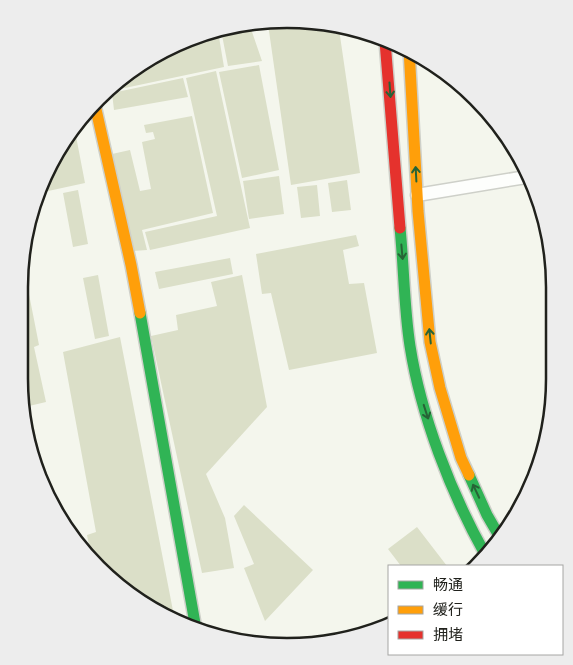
<svg xmlns="http://www.w3.org/2000/svg" width="573" height="665" font-family="'Varela Round','Noto Sans SC',sans-serif">
	<style>
		.building { fill: #dbdfc8 }
		.lines { fill: none; stroke-linecap: round; stroke-linejoin: round }
		.street-casing { stroke: #ced0c9; stroke-width: 15 }
		.fast-casing { stroke: #ced0c9; stroke-width: 14 }
		.slow-casing { stroke: #ced0c9; stroke-width: 14 }
		.jam-casing { stroke: #ced0c9; stroke-width: 14 }
		.street { stroke: #fdfefc; stroke-width: 12 }
		.fast { stroke: #30b455; stroke-width: 11 }
		.slow { stroke: #ff9f0a; stroke-width: 11 }
		.jam { stroke: #e5322d; stroke-width: 11 }
		.oneway { stroke: #276336 }
		.rim { fill: none; stroke: #20211c; stroke-width: 2.5 }
	</style>
	<rect width="100%" height="100%" fill="#f4f6ed"/>
	<!-- building -->
	<path class="building" d="M304,19L339,29L360,173L291,185L268,24Z
		M250,26L262,61L228,66L221,30Z
		M218,31L224,67L120,89L119,80L200,33Z
		M259,65L279,170L242,178L219,72Z
		M216,71L250,228L150,250L145,232L217,216L186,78Z
		M183,78L188,97L114,110L112,93Z
		M192,116L213,213L142,230L147,250L133,251L112,154L130,150L140,191L151,189L142,142L155,139L153,132L146,133L144,125Z
		M75,131L85,183L39,193L46,168Z
		M279,176L284,214L249,219L243,181Z
		M347,180L351,210L332,212L328,183Z
		M317,185L320,216L301,218L297,187Z
		M78,190L88,244L73,247L63,193Z
		M356,235L359,246L343,250L349,284L364,283L377,353L289,370L271,293L262,294L256,254Z
		M24,242L27,259L21,260V251Z
		M230,258L233,274L159,289L155,272Z
		M98,275L109,336L95,339L83,278Z
		M242,275L267,407L206,474L225,518L234,568L202,573L151,336L178,330L176,315L217,306L211,282Z
		M27,284L39,345L34,347L46,402L29,406L42,465L35,466L28,448L19,378L20,286Z
		M120,337L175,621L138,601L92,561L87,535L96,532L63,352Z
		M244,505L313,570L265,621L244,568L254,564L234,516Z
		M417,527L447,566H401L388,549Z"/>
	<g class="lines">
		<!-- street casing -->
		<g class="street-casing">
			<path id="street" d="M417,195L526,177"/>
		</g>
		<!-- fast casing -->
		<g class="fast-casing">
			<path id="fast" d="M400,228C404,267 404,308 410,346C421,416 451,493 485,554
				M140,313L196,629
				M469,475L487,515L498,534"/>
		</g>
		<!-- slow casing -->
		<g class="slow-casing">
			<path id="slow" d="M409,49L418,211L430,342L440,388L461,458L469,475
				M95,105L131,265L140,313"/>
		</g>
		<!-- jam casing -->
		<g class="jam-casing">
			<path id="jam" d="M385,41L400,228"/>
		</g>
		<!-- street -->
		<use href="#street" class="street"/>
		<!-- fast -->
		<use href="#fast" class="fast"/>
		<!-- slow -->
		<use href="#slow" class="slow"/>
		<!-- jam -->
		<use href="#jam" class="jam"/>
	</g>
	<!-- one-way arrows -->
	<defs><path id="oneway-shaft" d="M-6 0H5M1.5-3L5.5 0L1.5 3" fill="none" stroke-width="1.6" stroke-linecap="round" stroke-linejoin="round" transform="scale(1.25)"/></defs>
	<g class="oneway">
		<use href="#oneway-shaft" transform="translate(390 90) rotate(86)"/>
		<use href="#oneway-shaft" transform="translate(416 174) rotate(-93)"/>
		<use href="#oneway-shaft" transform="translate(402 252) rotate(85)"/>
		<use href="#oneway-shaft" transform="translate(430 336) rotate(-96)"/>
		<use href="#oneway-shaft" transform="translate(426 412) rotate(72)"/>
		<use href="#oneway-shaft" transform="translate(476 491) rotate(-115)"/>
	</g>
	<!-- crop -->
	<path d="M0 0H573V665H0ZM287 28H287A259 259 0 0 1 546 287V379A259 259 0 0 1 287 638H287A259 259 0 0 1 28 379V287A259 259 0 0 1 287 28Z" fill="#ededed" fill-rule="evenodd"/>
	<path class="rim" d="M287 28H287A259 259 0 0 1 546 287V379A259 259 0 0 1 287 638H287A259 259 0 0 1 28 379V287A259 259 0 0 1 287 28Z"/>
	<!-- legend -->
	<rect x="388" y="565" width="175" height="90" fill="#ffffff" stroke="#a6a6a4"/>
	<rect x="398" y="581" width="25" height="8" fill="#30b455" stroke="#a6a6a4"/>
	<text x="433" y="590" font-size="15" fill="#20211c">畅通</text>
	<rect x="398" y="606" width="25" height="8" fill="#ff9f0a" stroke="#a6a6a4"/>
	<text x="433" y="615" font-size="15" fill="#20211c">缓行</text>
	<rect x="398" y="631" width="25" height="8" fill="#e5322d" stroke="#a6a6a4"/>
	<text x="433" y="640" font-size="15" fill="#20211c">拥堵</text>
</svg>
